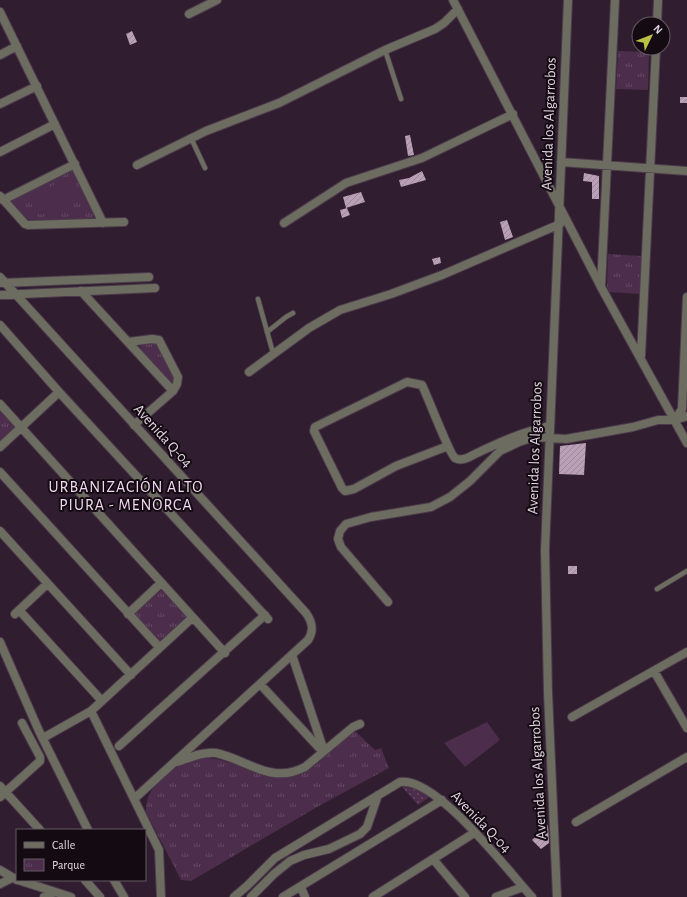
<svg xmlns="http://www.w3.org/2000/svg" width="687" height="897" font-family="'Alegreya Sans',sans-serif">
	<style>
		.grass { fill: url(#grass-dots) }
		.park { fill: url(#park-tufts) }
		.garden { fill: #4c2d4b }
		.building { fill: url(#building-hatch) }
		.lines { fill: none; stroke-linecap: round; stroke-linejoin: round }
		.lane-casing { stroke: #4c3a4b; stroke-width: 6 }
		.street-casing { stroke: #4c3a4b; stroke-width: 10 }
		.lane { stroke: #6c6d60; stroke-width: 4.5 }
		.street { stroke: #6c6d60; stroke-width: 8 }
		.labels { text-anchor: middle; dominant-baseline: central; stroke-width: 4; stroke-linejoin: round; paint-order: stroke }
		.street-label { font-size: 15px; fill: #e2d5e1; stroke: #130a12 }
		.neighbourhood-label { font-size: 16px; letter-spacing: 1px; fill: #f2d8f0; stroke: #130a12 }
	</style>
	<defs>
		<pattern id="grass-dots" width="8" height="8" patternUnits="userSpaceOnUse"><rect width="8" height="8" fill="#4c2d4b"/><path d="M2 2h.1M6 6h.1" fill="none" stroke="#664b65" stroke-width="1.8" stroke-linecap="round"/></pattern>
		<pattern id="park-tufts" width="24" height="20" patternUnits="userSpaceOnUse"><rect width="24" height="20" fill="#4c2d4b"/><path d="M3 7l-1-3M5 7V3M7 7l1-3M15 17l-1-3M17 17v-4M19 17l1-3" fill="none" stroke="#664b65"/></pattern>
		<pattern id="building-hatch" width="6" height="6" patternUnits="userSpaceOnUse"><rect width="6" height="6" fill="#b9a0b7"/><path d="M-1 1l2-2M0 6l6-6M5 7l2-2" fill="none" stroke="#9c889a"/></pattern>
	</defs>
	<rect width="100%" height="100%" fill="#301d2f"/>
	<!-- grass -->
	<path class="grass" d="M404,784L431,796L418,805L402,787Z"/>
	<!-- park -->
	<path class="park" d="M618,51L649,52L648,90L616,89Z
		M74,170L96,215L93,219L27,221L10,203L12,199Z
		M608,254L642,256L640,294L607,292Z
		M158,343L176,377L172,382H169L138,351L142,344Z
		M0,408L16,425V428L0,442Z
		M162,589H165L188,618L159,643L134,616L135,613Z
		M354,730L375,750L381,748L389,768L317,807L191,881L181,880L146,812C146,796 151,789 163,778C215,729 246,787 297,776C311,773 342,740 354,730Z"/>
	<!-- garden -->
	<path class="garden" d="M72,176L81,195L40,215L31,197Z
		M487,722L500,740L465,767L444,743Z
		M348,737L358,747L340,765L330,755Z"/>
	<!-- building -->
	<path class="building" d="M132,31L137,42L130,45L126,34Z
		M680,97H687V103H680Z
		M410,135L414,155L408,156L405,136Z
		M422,171L426,180L401,187L399,180L409,178Z
		M584,173L599,176V199H592V182L583,181Z
		M361,192L365,202L346,208L343,197Z
		M347,208L350,215L342,218L340,210Z
		M507,220L513,237L505,240L500,222Z
		M440,257L441,263L434,265L432,259Z
		M586,443L584,475L559,474L560,446Z
		M568,566H577V574H568Z
		M548,825L549,843L541,849L532,840Z"/>
	<g class="lines">
		<!-- lane casing -->
		<g class="lane-casing">
			<path id="lane" d="M385,50L401,99
				M191,138L205,168
				M258,299L273,353
				M267,332L286,317L293,313
				M657,589L687,571"/>
		</g>
		<!-- street casing -->
		<g class="street-casing">
			<path id="street" d="M453,0L601,287L687,443
				M0,12L103,223
				M189,14L217,0
				M657,24L658,0
				M0,55L17,46
				M0,104L37,86
				M0,152L55,124
				M561,162L687,171
				M137,165L206,131L279,103L385,50L435,29L444,23L458,9
				M0,196L25,224L28,225L124,222
				M3,200L75,164
				M284,223L346,183L422,158L513,114
				M0,277L306,613C313,623 314,631 308,640L134,799
				M2,283L149,277
				M601,287L615,0
				M81,291L173,391
				M0,295L155,288
				M0,325L59,392L268,619
				M128,342L152,339L159,340L178,377L177,384L173,391L134,425
				M641,356L656,48
				M249,372L309,328L340,310L391,294L442,275L560,224
				M0,404L225,653
				M675,420L682,409L687,297
				M448,446L396,466L354,489L345,491L342,488L314,431L315,427L407,382L422,385C427,395 450,455 455,458C460,461 468,458 473,455C498,443 522,432 550,426
				M0,447L59,392
				M0,472L159,647
				M0,531L131,675
				M388,602L341,547L338,539L340,531L346,524L371,517L431,507L450,497L470,481L500,451L519,442L534,437L566,439L633,427L658,420H675L687,416
				M19,610L102,701
				M15,614L47,584
				M128,614L161,583
				M0,642L39,731L88,830
				M292,655L324,751
				M654,671L687,728
				M260,684L323,752
				M91,711L159,850L161,897
				M572,717L687,652
				M43,738L91,711L192,618
				M119,746L265,615
				M177,762C189,758 204,751 216,753C248,760 271,785 305,767L353,727L360,724
				M0,786L40,830
				M0,797L40,761V757L22,723
				M576,822L687,757
				M433,859L465,897
				M0,870L17,880
				M18,880L71,897
				M85,880L100,897
				M114,880L124,897
				M0,884L12,878
				M301,887L305,897
				M44,897L55,892
				M234,897L247,886L275,858L400,782C436,776 508,871 532,897
				M251,897L274,874L290,861L304,855L329,849L360,834L367,827L378,795
				M283,897L442,800
				M373,897L474,833
				M496,897L523,887
				M557,897L548,693L545,550L568,0"/>
		</g>
		<!-- lane -->
		<use href="#lane" class="lane"/>
		<!-- street -->
		<use href="#street" class="street"/>
	</g>
	<g class="labels">
		<!-- street labels -->
		<g class="street-label">
			<text transform="translate(549 124) rotate(-88)">Avenida los Algarrobos</text>
			<text transform="translate(163 436) rotate(48)">Avenida Q-04</text>
			<text transform="translate(535 448) rotate(-88)">Avenida los Algarrobos</text>
			<text transform="translate(538 773) rotate(-93)">Avenida los Algarrobos</text>
			<text transform="translate(481 822) rotate(46)">Avenida Q-04</text>
		</g>
		<!-- neighbourhood labels -->
		<g class="neighbourhood-label">
			<text x="126" y="487">URBANIZACIÓN ALTO<tspan x="126" dy="18">PIURA - MENORCA</tspan></text>
		</g>
	</g>
	<!-- legend -->
	<rect x="16" y="829" width="130" height="52" fill="#130a12" stroke="#665b65"/>
	<rect x="24" y="842" width="20" height="6" fill="#6c6d60" stroke="#665b65"/>
	<text x="52" y="849" font-size="12" fill="#e2d5e1">Calle</text>
	<rect x="24" y="859" width="20" height="12" fill="url(#park-tufts)" stroke="#665b65"/>
	<text x="52" y="869" font-size="12" fill="#e2d5e1">Parque</text>
	<!-- north arrow -->
	<g transform="translate(651 36) rotate(47)"><circle r="19" fill="#130a12" stroke="#665b65"/>
	<path d="M0-3L7 15L0 10L-7 15Z" fill="#bbc044"/>
	<text y="-6" font-size="11" font-weight="bold" text-anchor="middle" fill="#e2d5e1">N</text>
	</g>
</svg>
